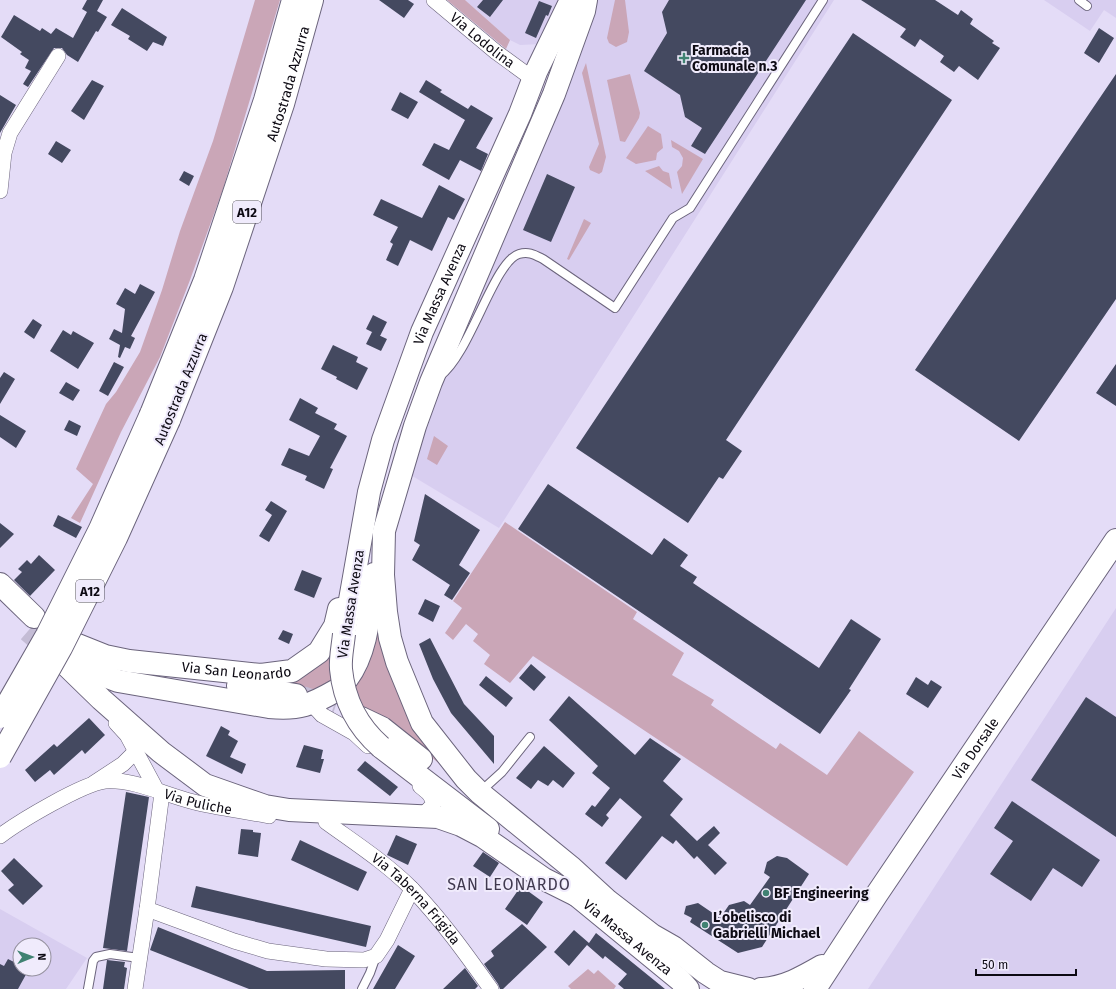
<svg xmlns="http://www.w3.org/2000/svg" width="1116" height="989" font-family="'Fira Sans',sans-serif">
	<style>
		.built { fill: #d8cef0; fill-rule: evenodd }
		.green { fill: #caa6b7 }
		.building { fill: #444960 }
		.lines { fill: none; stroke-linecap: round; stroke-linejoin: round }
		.secondary-tunnel { stroke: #c4bcd5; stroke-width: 22; stroke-dasharray: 22 11; stroke-linecap: butt }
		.service-casing { stroke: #6b647c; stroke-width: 10 }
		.minor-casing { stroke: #6b647c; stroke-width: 16 }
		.secondary-casing { stroke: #6b647c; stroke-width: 24 }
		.motorway-casing { stroke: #6b647c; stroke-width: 24 }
		.service { stroke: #fff; stroke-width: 8 }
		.minor { stroke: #fff; stroke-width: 15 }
		.secondary { stroke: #fff; stroke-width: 22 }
		.motorway { stroke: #fff; stroke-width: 22 }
		.secondary-bridge-casing { stroke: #6b647c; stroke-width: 24; stroke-linecap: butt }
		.motorway-bridge-casing { stroke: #6b647c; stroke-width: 24; stroke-linecap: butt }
		.secondary-bridge { stroke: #fff; stroke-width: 22 }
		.motorway-bridge { stroke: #fff; stroke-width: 22 }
		.poi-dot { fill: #408272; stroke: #f0ebfc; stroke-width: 1.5 }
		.labels { text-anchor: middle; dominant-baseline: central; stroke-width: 4; stroke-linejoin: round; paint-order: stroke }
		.shield { fill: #f0ebfc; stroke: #514e59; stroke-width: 1 }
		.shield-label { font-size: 13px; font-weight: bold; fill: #0d0a13 }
		.street-label { font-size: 14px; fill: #0d0a13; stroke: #f0ebfc }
		.poi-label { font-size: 14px; font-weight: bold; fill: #0d0a13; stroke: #f0ebfc; text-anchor: start }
		.quarter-label { font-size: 16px; letter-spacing: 1px; fill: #40394f; stroke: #f0ebfc }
	</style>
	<rect width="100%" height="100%" fill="#e4dcf7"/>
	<!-- built -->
	<path class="built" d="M465,0H561L541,44L520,45L510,40Z
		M598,0H834L499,528L409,474L444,370Z
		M1044,0H1116V18L1104,10L1090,31Z
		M1116,608V989H868Z
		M0,909L87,958L66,989H0ZM20,945H44V969H20Z"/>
	<!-- green -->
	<path class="green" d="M255,0H280L223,189L190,280L160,357L121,432L80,523L71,518L93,484L76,469L106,404L116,392L140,352L162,290L180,231L213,141Z
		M447,0H465L510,40L506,49Z
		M615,0H625L629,32L627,42L616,47L609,43L607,38Z
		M586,63L606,157L602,172L599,174L590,170L589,167L599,144L582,73Z
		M630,74L640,113L639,118L625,142L620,141L607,80Z
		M648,126L661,134L663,148L657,153L656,160L636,164L626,158Z
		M671,140L703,159L682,194L677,172L682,166L683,158L679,151L672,147Z
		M659,166L663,171L669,173L672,189L645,171Z
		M584,219L591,223L569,260L567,259Z
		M434,436L448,446L437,465L427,459Z
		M505,522L637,612L633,619L684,653L672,675L714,700L711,705L776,749L780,743L827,775L859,731L914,772L847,866L533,656L510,683L484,664L490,655L473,641L478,634L466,624L453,640L445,633L462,608L453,601Z
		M376,623L384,632L469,789L416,744L355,706L351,696Z
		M330,647L336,683L296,702L300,685L264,682Z
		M588,969L594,974L598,970L616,986L614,989H571L568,986Z"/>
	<!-- building -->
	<path class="building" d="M87,0H103L97,11L107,17L98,32L96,31L78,62L67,55L62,48H54L28,87L23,84L31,71L25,68L29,60L20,54L22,52L1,37L14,15L40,31L42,28L51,34L56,28L73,38L87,12L82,9Z
		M379,0H408L414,4L404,18Z
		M483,0H503L490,17L477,7Z
		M669,0H806L705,154L691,146L702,128L685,117L680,95L644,71L667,33L662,12Z
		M861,0H935L958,15L961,10L973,19L970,24L994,41L992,43L1000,48L978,80L959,66L954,72L940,62L944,56L920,39L915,47L900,37L906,29Z
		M539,1L552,6L548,16L546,15L536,38L525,33Z
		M122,8L167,37L163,46L153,42L147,51L128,39L130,36L111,25Z
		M1099,28L1114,38L1099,63L1084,53Z
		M853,33L952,100L726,440L742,451L723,479L719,477L688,523L576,448Z
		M1116,74V299L1019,441L915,370Z
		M92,80L104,86L84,120L71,111Z
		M426,80L442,90L440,92L468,109L471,105L493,118L476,148L488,154L481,171L460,160L449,180L422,165L434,143L449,150L465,120L419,92Z
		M400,92L418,102L408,119L391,110Z
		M0,95L16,105L0,133Z
		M56,141L71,150L62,163L48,154Z
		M184,171L194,176L189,186L179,180Z
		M547,174L575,187L551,242L523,230Z
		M439,185L465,199L454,220L448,217L432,251L410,240L398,266L386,260L393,244L390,242L398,227L373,215L381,199L422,218Z
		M140,284L155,292L131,336L135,338L130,349L125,347L120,358L118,357L120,345L109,339L114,329L122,333L125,309L116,304L125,288L135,294Z
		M373,315L387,322L380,336L366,329Z
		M33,319L42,325L34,339L24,332Z
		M63,330L71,335L73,331L94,343L78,369L50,351Z
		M372,332L387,339L381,351L366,344Z
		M333,345L358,357L356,362L368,368L357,390L336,379L337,377L321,369Z
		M114,362L124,367L108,396L99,391Z
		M1116,364V406L1096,393Z
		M4,372L15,379L0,404V378Z
		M66,382L80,390L73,401L59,393Z
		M300,398L318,408L315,413L337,424L334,429L347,436L330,468L333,469L324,489L305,480L307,476L281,465L289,448L309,456L320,436L289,420Z
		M0,415L26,431L16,448L0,437Z
		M69,420L81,426L77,436L64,430Z
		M548,484L652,555L664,538L688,555L680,566L697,577L693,583L819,668L851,619L881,639L849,689L851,690L820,734L518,529Z
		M425,494L480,530L459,565L470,573L452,600L444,595L450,585L412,560L420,545L414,541Z
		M271,501L287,511L269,542L259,536L272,515L265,510Z
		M58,515L82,527L76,538L53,526Z
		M0,523L14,534L0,548Z
		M39,555L55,570L30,596L14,580L22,572L18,569L27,560L31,564Z
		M302,570L322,578L314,598L294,590Z
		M425,599L440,606L433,622L418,614Z
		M283,630L293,634L289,644L278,639Z
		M430,638L464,704L494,736V764L451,713L433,679L419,644Z
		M531,664L546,677L534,691L519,678Z
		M486,676L513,698L506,707L479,685Z
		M916,677L928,685L931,680L942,687L928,708L906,694Z
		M569,696L635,755L650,738L681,759L663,781L683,799L670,815L697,841L714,826L720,833L708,845L727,863L715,875L697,856L694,859L676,840L673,844L662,836L626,880L605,863L642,817L620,798L606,815L609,818L602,827L585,814L592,805L595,807L610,788L592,773L598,766L549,720Z
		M1086,697L1116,717V837L1031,780Z
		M89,718L105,735L85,754L82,750L54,775L50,770L35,782L25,770L54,744L57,747Z
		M221,726L230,731L228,735L238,741L230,757L246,764L242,774L206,756Z
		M304,745L323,750L321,759H324L320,773L296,767Z
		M544,746L575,773L563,788L553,780L548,786L538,780L531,789L516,778Z
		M365,761L398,787L390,796L357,770Z
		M126,792L149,797L127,951L103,948Z
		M1012,801L1100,860L1082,887L1053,868L1031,901L990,874L1013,841L994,828Z
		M241,829L253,830V832L261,833L258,857L238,854Z
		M396,835L417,844L408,865L387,855Z
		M300,840L367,872L358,891L291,860Z
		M483,852L499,863L490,877L473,866Z
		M777,856L787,858L809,874L762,947L738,953L690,922L692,918L684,914L686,906L698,903L720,918L729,905L744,901L750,905L770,877L764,873L767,862Z
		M14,858L43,886L23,905L8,890L14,885L1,871Z
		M196,886L371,926L366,947L191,907Z
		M521,886L543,902L527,925L505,909Z
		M522,924L547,947L503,989H500L498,984L484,964L494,956L491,951Z
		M158,927L267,971L345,970V989H249L150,950Z
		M574,930L589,943L596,933L665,989H624L618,984L627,974L605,956L603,959L587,945L569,966L554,952Z
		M398,945L415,956L395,989H373Z
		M8,959L20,965V969H29L18,989H0V964L4,966Z
		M107,960L125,962L124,967L127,968L124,989H103Z
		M465,968L478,986L475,989H443Z"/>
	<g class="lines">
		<!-- secondary-tunnel -->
		<path class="secondary-tunnel" d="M28,631L56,655
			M302,697L335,708"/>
		<!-- service casing -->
		<g class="service-casing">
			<path id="service" d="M1079,0L1087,6
				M440,376C470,354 494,261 519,254C529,251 535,255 543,259L615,308L673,218L690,208L823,0
				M480,792L502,772L530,737
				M88,989L93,961L96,957L110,954L139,958
				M362,989L370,973L376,956"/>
		</g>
		<!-- minor casing -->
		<g class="minor-casing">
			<g id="minor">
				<path id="s1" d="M434,0L496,52L533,79"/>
				<path d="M0,191L4,153L10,133L58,56"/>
				<path d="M312,704L322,715L354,733L368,746"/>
				<path d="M116,723L127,735L156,789"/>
				<path d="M94,783L123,764L136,751"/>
				<path d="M420,786C427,792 433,795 433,805L423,815"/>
				<path d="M162,793L147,909L234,941L268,951L326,959L364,960L376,956L387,940L412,889"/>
				<path id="s2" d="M326,822C355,843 386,863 411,888C441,919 466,954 491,989"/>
				<path id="s3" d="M0,836C20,821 82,784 105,781C135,779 165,795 194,802C218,808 244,811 269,816"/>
				<path d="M135,989L147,909"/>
			</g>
		</g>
		<!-- secondary casing -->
		<g class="secondary-casing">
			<g id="secondary">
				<path d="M586,0L584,11L554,94L431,382L415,426L384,531L383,575L386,612L390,638L397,662L422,723L466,779L480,793L572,868L608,901L652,935L673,947L706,973L720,982L748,989"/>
				<path d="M0,584L34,617"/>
				<path id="s4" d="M344,634L369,492L383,440L422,332L520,114L536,72L571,0"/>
				<path id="s5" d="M75,644L105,656L129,661L261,675L292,671L319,652L335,626L339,609"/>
				<path d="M68,662L118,681L269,707C299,710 311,705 337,690"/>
				<path d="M65,664L101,699L161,752L205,785L265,806L289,810L438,817L461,825L482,836L544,879L580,897"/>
				<path d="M347,679C369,649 369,610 374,574"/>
				<path d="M238,686L296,695"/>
				<path d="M361,718L382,728L421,759"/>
				<path d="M381,747L488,829"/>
				<path id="s6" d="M569,889L680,980L688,989"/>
				<path d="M761,989C784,988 803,977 822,966"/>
				<path id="s7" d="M815,989L877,894L1116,540"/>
			</g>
		</g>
		<!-- motorway casing -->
		<g class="motorway-casing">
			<g id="motorway">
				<path d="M151,414L205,280L265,100L293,0"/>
				<path id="s8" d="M169,420L222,287L283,104L312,0"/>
			</g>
		</g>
		<!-- service -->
		<use href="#service" class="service"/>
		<!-- minor -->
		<use href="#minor" class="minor"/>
		<!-- secondary -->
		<use href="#secondary" class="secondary"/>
		<!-- motorway -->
		<use href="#motorway" class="motorway"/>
		<!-- secondary-bridge casing -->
		<g class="secondary-bridge-casing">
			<path id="secondary-bridge" d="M344,634C343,645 340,658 341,669C344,701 357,726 381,747"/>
		</g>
		<!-- motorway-bridge casing -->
		<g class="motorway-bridge-casing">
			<path id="motorway-bridge" d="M0,717L47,635L100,529L151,414
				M0,757L61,648L116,538L169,420"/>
		</g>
		<!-- secondary-bridge -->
		<use href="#secondary-bridge" class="secondary-bridge"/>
		<!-- motorway-bridge -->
		<use href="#motorway-bridge" class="motorway-bridge"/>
	</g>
	<!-- markers -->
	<g class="poi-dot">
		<path d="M682 52h4v4h4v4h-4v4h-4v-4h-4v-4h4z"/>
		<circle cx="766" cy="893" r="4"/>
		<circle cx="705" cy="925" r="4"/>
	</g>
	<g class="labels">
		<!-- shield labels -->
		<g class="shield">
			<rect x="233" y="201" width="28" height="22" rx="3"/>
			<rect x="76" y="580" width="28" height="22" rx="3"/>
		</g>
		<g class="shield-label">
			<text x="247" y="212">A12</text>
			<text x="90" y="591">A12</text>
		</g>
		<!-- street labels -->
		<g class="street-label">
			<text stroke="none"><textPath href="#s1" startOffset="63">Via Lodolina</textPath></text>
			<text stroke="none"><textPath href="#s8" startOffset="357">Autostrada Azzurra</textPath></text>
			<text stroke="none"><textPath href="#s4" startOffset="355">Via Massa Avenza</textPath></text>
			<text transform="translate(181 389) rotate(-68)">Autostrada Azzurra</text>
			<text transform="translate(351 604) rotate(-81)">Via Massa Avenza</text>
			<text stroke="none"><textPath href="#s5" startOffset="165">Via San Leonardo</textPath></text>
			<text stroke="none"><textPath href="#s7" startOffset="289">Via Dorsale</textPath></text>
			<text stroke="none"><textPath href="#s3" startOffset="215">Via Puliche</textPath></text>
			<text stroke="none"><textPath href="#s2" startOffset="119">Via Taberna Frigida</textPath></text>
			<text stroke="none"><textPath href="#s6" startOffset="76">Via Massa Avenza</textPath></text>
		</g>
		<!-- poi labels -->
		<g class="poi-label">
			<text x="692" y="50">Farmacia<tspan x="692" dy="16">Comunale n.3</tspan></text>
			<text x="774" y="893">BF Engineering</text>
			<text x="713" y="917">L’obelisco di<tspan x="713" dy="16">Gabrielli Michael</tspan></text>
		</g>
		<!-- quarter labels -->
		<g class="quarter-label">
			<text x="509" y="884">SAN LEONARDO</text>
		</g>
	</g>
	<!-- north arrow -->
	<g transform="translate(32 957) rotate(89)"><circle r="19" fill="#f0ebfc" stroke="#95919f"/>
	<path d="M0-3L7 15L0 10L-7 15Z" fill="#408272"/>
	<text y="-6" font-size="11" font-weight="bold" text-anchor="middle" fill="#0d0a13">N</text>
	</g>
	<!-- scale -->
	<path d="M976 969v6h100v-6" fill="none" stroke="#0d0a13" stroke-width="2"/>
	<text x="982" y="969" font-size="12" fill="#0d0a13" stroke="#f0ebfc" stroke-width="3" paint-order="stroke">50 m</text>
</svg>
